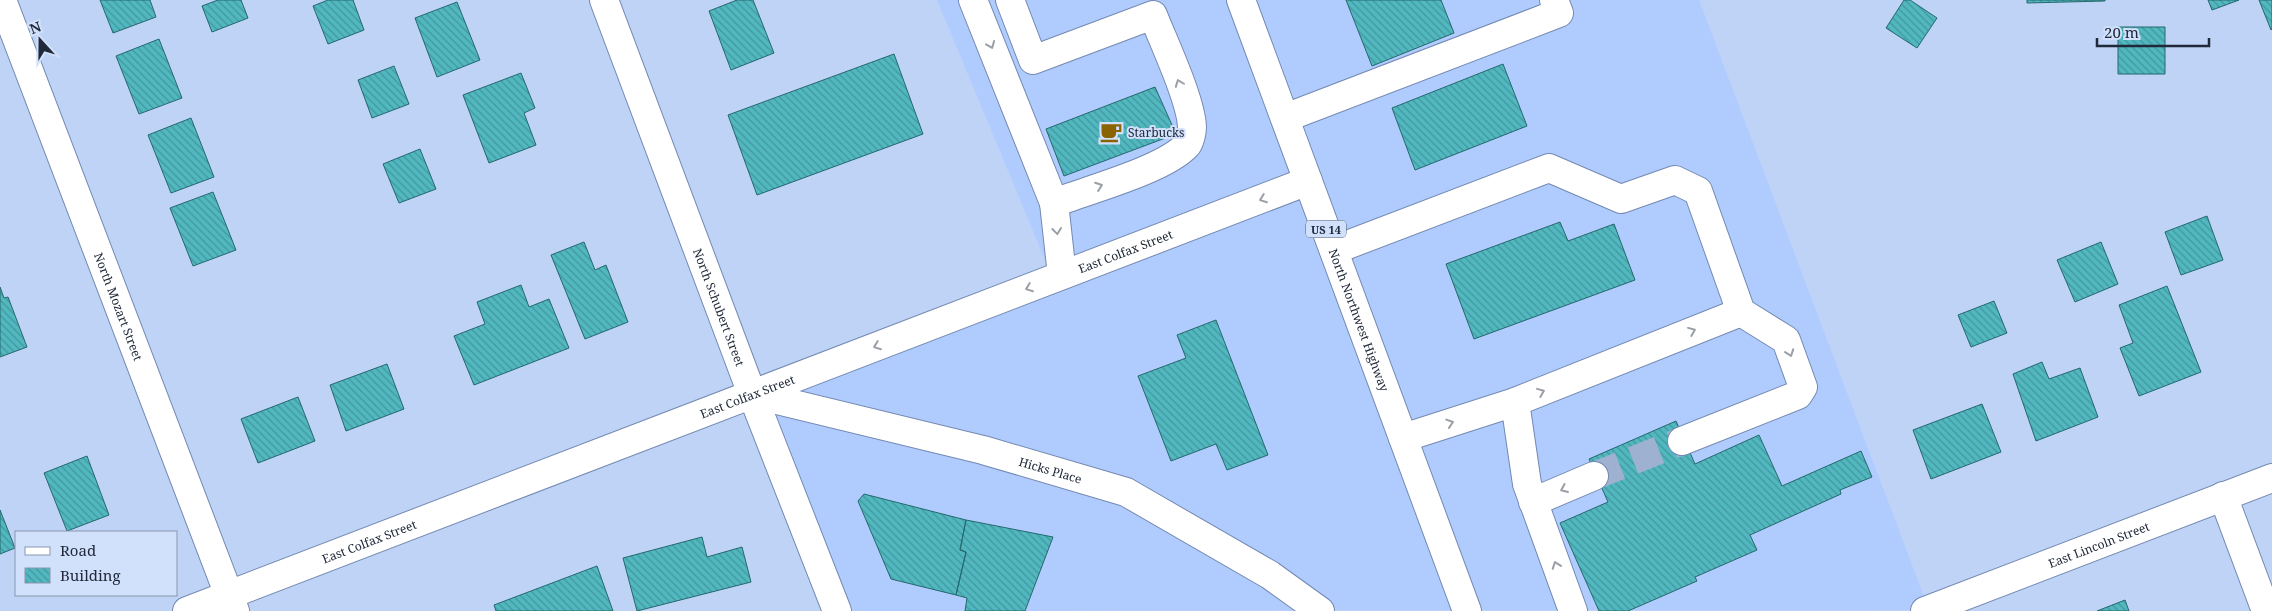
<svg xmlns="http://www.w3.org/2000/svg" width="2272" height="611" font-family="'Noto Serif',serif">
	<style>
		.built { fill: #b0ccfe }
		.building { fill: url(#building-back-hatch); stroke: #24686d }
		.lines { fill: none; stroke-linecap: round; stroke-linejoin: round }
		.minor-tunnel { stroke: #9fb1d0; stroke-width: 28; stroke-dasharray: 28 14; stroke-linecap: butt }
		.minor-casing { stroke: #7389b2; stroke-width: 30 }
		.major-casing { stroke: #7389b2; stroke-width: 30 }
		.minor { stroke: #fff; stroke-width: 28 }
		.major { stroke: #fff; stroke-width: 28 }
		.oneway { stroke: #9b9fa6 }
		.labels { text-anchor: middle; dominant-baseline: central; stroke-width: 4; stroke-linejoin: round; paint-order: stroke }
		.shield { fill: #d1e0fb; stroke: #556073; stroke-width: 1 }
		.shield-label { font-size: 11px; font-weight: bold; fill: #202939 }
		.poi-label { font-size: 12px; fill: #202939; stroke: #d1e0fb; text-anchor: start }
		.street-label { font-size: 12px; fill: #202939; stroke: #d1e0fb }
	</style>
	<defs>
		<pattern id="building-back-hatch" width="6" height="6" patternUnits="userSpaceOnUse" patternTransform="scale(1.25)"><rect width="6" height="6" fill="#51b8c0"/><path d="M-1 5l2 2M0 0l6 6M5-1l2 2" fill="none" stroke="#43969d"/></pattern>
	</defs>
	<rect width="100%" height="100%" fill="#bfd3f6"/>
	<!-- built -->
	<path class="built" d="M937,0H1699L1929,610L837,611L752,394L1053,279Z"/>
	<!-- building -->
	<path class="building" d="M100,0H150L156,17L113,33Z
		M218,0H241L248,18L212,32L202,6Z
		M328,0H353L364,30L328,44L313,6Z
		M737,0H753L774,53L731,70L709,11Z
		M1346,0H1441L1454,33L1372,66Z
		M1904,0H1910L1937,18L1917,48L1886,28Z
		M2027,0H2105V1L2027,3Z
		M2208,0H2239L2212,10Z
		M2259,0H2272V29L2271,30Z
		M457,2L480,60L437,77L415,18Z
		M2118,27H2165V74H2118Z
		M159,39L182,98L139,114L116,56Z
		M894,54L923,134L757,195L728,115Z
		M1503,64L1527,126L1415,170L1392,108Z
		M394,66L409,104L372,118L358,80Z
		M521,73L535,108L524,113L536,145L489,163L463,95Z
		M1155,87L1176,134L1064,176L1046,129Z
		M191,118L214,177L171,193L148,135Z
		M420,149L436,189L399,203L383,164Z
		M213,192L236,250L193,266L170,208Z
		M2207,216L2223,260L2181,275L2165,232Z
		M1560,222L1568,241L1614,224L1635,280L1474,339L1446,264Z
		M584,242L595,270L606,265L628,322L585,339L551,255Z
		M2101,242L2118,284L2075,302L2057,260Z
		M521,285L529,307L549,299L569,348L474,385L454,336L485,324L477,302Z
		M2167,286L2201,372L2139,396L2120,348L2133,343L2119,305Z
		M0,287L4,298L8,297L27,347L0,357Z
		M1994,301L2007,333L1971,347L1958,315Z
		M1216,320L1268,455L1227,470L1216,444L1171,461L1138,376L1186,358L1177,335Z
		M2042,362L2049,379L2080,368L2098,417L2036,441L2013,374Z
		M387,364L404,409L346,431L330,385Z
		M298,397L315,441L258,463L241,419Z
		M1982,404L2001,452L1931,479L1913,430Z
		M1676,421L1695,464L1759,435L1782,486L1861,451L1872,477L1840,490L1841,494L1750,535L1757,550L1695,577L1697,581L1628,611H1599L1560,523L1608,502L1589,459Z
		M87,456L109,515L67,531L44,473Z
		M864,494L966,520L960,550L966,552L956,595L891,579L858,501Z
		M0,510L15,548L0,554Z
		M966,520L1053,537L1025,611H965L967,598L956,595L966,552L960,550Z
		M702,537L707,557L742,547L751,582L637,611L623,558Z
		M597,566L613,611H496L494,605Z
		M2125,600L2129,611H2097Z"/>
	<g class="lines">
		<!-- minor-tunnel -->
		<path class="minor-tunnel" d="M1594,476L1682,441"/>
		<!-- minor casing -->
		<g class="minor-casing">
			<g id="minor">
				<path id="s1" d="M2,0L235,611"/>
				<path id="s2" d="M604,0L752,394L837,611"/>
				<path d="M973,0L1054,203L1062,275"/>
				<path d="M1010,0L1033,60L1153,15C1164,43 1191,100 1192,127C1192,132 1190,141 1187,145C1164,170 1087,190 1054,203"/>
				<path d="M1285,118L1559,13L1554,0"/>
				<path d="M1334,250L1549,168L1621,199L1675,180L1698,191L1741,312L1786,340L1803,387L1798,395L1682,441"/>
				<path id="s3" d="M752,394L983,450L1126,492L1270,575L1320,611"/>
				<path d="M1403,438L1515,402"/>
				<path d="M2223,496L2266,611"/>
				<path d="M1533,502L1594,476"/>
				<path id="s4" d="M187,611L1308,181"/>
				<path d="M1573,611L1527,484L1515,402L1741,312"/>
				<path id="s5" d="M1925,611L2272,478"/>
			</g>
		</g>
		<!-- major casing -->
		<g class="major-casing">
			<g id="major">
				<path id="s6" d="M1241,0L1467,611"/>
			</g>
		</g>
		<!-- minor -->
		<use href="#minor" class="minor"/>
		<!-- major -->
		<use href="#major" class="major"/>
	</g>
	<!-- one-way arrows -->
	<defs><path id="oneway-chevron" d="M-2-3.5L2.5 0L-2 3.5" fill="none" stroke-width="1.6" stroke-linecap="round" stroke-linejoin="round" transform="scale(1.25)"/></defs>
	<g class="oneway">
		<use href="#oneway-chevron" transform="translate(991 45) rotate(68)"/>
		<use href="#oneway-chevron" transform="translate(1179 83) rotate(-111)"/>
		<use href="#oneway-chevron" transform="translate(1099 186) rotate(-20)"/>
		<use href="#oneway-chevron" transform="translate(1263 199) rotate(159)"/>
		<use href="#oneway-chevron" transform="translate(1057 231) rotate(83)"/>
		<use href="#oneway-chevron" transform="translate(1029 288) rotate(159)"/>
		<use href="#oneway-chevron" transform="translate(1692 331) rotate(-22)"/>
		<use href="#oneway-chevron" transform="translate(877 346) rotate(159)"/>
		<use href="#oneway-chevron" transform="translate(1790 353) rotate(70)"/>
		<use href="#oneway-chevron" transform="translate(1541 392) rotate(-22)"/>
		<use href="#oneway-chevron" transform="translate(1450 423) rotate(-18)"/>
		<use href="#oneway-chevron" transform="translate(1564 489) rotate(157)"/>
		<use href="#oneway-chevron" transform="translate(1556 565) rotate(-110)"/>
	</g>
	<!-- icons -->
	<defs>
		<g id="cafe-bare" transform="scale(1.725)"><path d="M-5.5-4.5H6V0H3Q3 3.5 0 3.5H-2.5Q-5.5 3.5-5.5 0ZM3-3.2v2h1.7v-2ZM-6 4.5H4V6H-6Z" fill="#8a6302" stroke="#d1e0fb" stroke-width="2.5" paint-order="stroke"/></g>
	</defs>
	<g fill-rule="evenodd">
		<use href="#cafe-bare" x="1111" y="132"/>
	</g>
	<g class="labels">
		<!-- shield labels -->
		<rect class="shield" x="1306" y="220.5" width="40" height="17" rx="4"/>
		<g class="shield-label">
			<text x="1326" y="229">US 14</text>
		</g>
		<!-- poi labels -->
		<g class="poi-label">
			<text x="1128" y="132">Starbucks</text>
		</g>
		<!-- street labels -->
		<g class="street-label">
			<text stroke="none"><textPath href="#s4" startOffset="1005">East Colfax Street</textPath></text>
			<text stroke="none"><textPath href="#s1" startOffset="328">North Mozart Street</textPath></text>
			<text stroke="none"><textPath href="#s2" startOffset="328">North Schubert Street</textPath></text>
			<text stroke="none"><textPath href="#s6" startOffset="341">North Northwest Highway</textPath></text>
			<text stroke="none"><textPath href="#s4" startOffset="600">East Colfax Street</textPath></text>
			<text stroke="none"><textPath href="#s3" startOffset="308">Hicks Place</textPath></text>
			<text stroke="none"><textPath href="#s4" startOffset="195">East Colfax Street</textPath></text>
			<text stroke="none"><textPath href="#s5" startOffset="186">East Lincoln Street</textPath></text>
		</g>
	</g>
	<!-- legend -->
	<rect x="15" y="531" width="162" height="65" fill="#d1e0fb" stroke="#8a97ad"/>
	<rect x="25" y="547" width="25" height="8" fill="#ffffff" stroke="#8a97ad"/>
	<text x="60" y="556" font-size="15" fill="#202939">Road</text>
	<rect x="25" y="568" width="25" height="15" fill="url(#building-back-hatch)" stroke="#8a97ad"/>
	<text x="60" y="581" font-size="15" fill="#202939">Building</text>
	<!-- north arrow -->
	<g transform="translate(40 40) rotate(339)" stroke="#d1e0fb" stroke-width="4" paint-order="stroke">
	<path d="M0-4L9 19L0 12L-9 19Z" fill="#202939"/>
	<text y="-8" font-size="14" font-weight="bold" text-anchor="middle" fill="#202939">N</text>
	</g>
	<!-- scale -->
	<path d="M2097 38v8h112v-8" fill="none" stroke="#202939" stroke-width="2.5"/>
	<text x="2104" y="38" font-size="15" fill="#202939" stroke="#d1e0fb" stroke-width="4" paint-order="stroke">20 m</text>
</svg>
